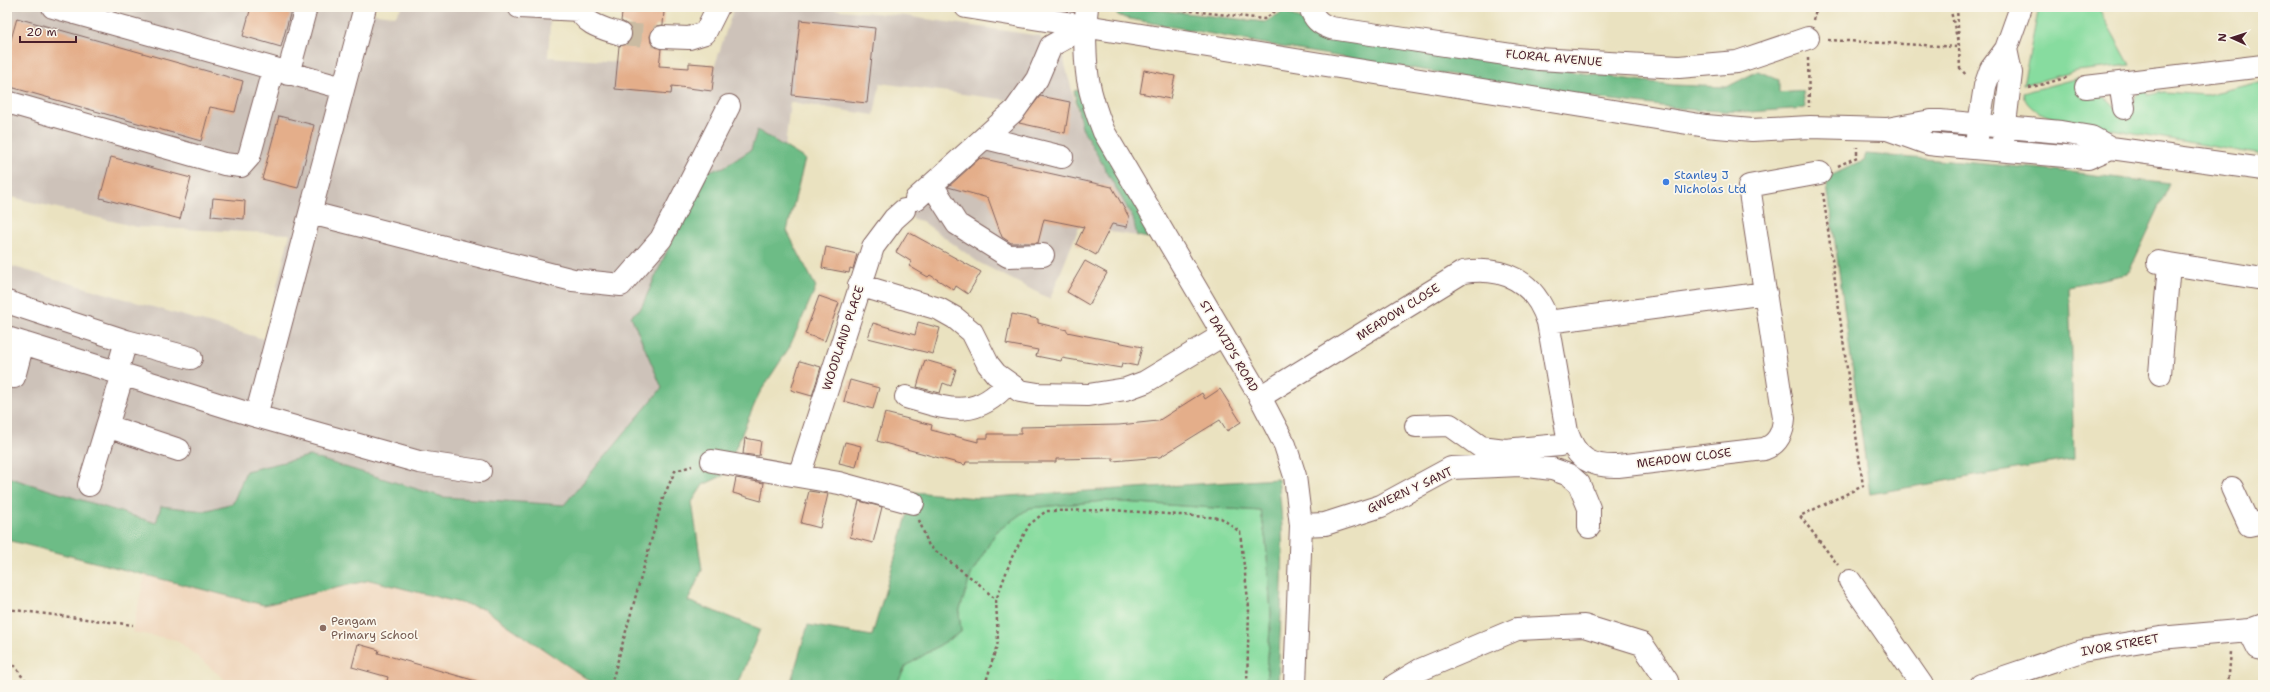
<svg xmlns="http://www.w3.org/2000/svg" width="2270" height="692" font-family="'Shantell Sans',sans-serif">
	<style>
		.built { fill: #efd6bc }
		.industrial { fill: #cdc2b9 }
		.green { fill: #87dc9f; stroke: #687e65 }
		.forest { fill: #6dbc86; stroke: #5c6e58 }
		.building { fill: #e4ae8a }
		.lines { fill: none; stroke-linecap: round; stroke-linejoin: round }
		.minor-tunnel { stroke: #cabba2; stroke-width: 22; stroke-dasharray: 22 11; stroke-linecap: butt }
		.minor-casing { stroke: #82635f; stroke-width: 24 }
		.major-casing { stroke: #82635f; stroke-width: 24 }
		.path { stroke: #82635f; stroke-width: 2.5; stroke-dasharray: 3 3; stroke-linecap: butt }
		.minor { stroke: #fff; stroke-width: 22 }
		.major { stroke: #fff; stroke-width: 22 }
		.shop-dot { fill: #3f7fe0; stroke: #fbf7ec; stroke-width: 1.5 }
		.education-dot { fill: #8d6e63; stroke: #fbf7ec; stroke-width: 1.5 }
		.labels { text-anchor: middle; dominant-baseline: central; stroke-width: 3.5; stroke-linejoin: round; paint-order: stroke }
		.street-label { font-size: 12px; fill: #4a1f2b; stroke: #fbf7ec }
		.shop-label { font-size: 12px; fill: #366cbe; stroke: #fbf7ec; text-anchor: start }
		.education-label { font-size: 12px; fill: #785e54; stroke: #fbf7ec; text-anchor: start }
	</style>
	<rect width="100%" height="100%" fill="#fbf7ec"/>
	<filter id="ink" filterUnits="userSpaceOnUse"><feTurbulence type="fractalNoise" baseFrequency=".025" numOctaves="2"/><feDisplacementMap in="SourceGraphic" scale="8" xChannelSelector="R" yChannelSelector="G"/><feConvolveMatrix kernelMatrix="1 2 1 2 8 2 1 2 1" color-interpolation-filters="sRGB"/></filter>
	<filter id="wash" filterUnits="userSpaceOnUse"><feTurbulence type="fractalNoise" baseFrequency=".012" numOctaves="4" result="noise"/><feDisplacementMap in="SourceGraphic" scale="16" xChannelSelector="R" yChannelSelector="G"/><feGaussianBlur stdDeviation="0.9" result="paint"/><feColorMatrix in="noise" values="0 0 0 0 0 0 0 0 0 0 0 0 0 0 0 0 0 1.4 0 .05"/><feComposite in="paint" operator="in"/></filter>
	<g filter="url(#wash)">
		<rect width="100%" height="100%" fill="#eae2c0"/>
		<!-- built -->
		<path class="built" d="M145,575L264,605L370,580L484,609L596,685H231L177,640L132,632Z"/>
		<!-- industrial -->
		<path class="industrial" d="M7,7H351L376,14L395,16L402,7H551L548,57L618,62L616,89L671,94L672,87L712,90L715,65L734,7H810L906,16L1040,36L1043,43L1063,57L1082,128L1133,218L1137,236L1079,227L1050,299L978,262L922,221L913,219L905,202L1000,114L1008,100L880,83L874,115L790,102L785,147L757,130L751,150L724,167L703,172L641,308L631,316L662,388L564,505L443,497L309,456L246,471L233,503L204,511L161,506L156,523L7,477V265L264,339L290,234L137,227L7,196Z"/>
		<!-- green -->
		<path class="green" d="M2039,7H2098L2130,65L2077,71L2023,85Z
			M2078,78L2081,98C2097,96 2105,93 2115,107L2132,103C2135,97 2138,91 2146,90L2147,95L2164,92L2206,95L2263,81V155L2076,123C2057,118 2027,115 2023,93Z
			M1105,501L1261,511L1266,542L1271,614L1266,685H896L906,666L961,632L959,612L971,575L996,532L1029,508Z"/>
		<!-- forest -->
		<path class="forest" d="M1110,7H1132L1265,22L1284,11L1302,20L1308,30L1323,39L1673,85L1727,87L1758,71L1779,80V93L1803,91L1805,108L1750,112L1694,110L1604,99L1304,51L1125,18L1118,15Z
			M1078,90L1085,112L1155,239L1137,236L1133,218L1082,128L1074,91Z
			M757,130L805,159L787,231L816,287L789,348L759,394L724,475L703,485L692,502L702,570L688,601L760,629L738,685H596L484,609L370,580L264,605L7,540V477L156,523L161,506L204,511L233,503L246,471L309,456L443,497L564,505L662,388L631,316L641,308L703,172L724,167L751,150Z
			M1866,154L2044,169L2170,184L2128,274L2069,286L2074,459L1870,494L1826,178L1864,160Z
			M1278,479C1287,547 1280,617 1278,685H1266L1271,614L1266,542L1261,511L1105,501L1029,508L996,532L971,575L959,612L961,632L906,666L896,685H790L808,625L872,636L914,492L976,498Z"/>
		<g id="blocks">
			<!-- building -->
			<path class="building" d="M251,7H292L281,47L243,36Z
				M623,7L664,11L663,25L656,26L650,36L651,43L661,49L659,66L689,68V63L715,65L712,91L672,86L671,94L615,89L619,46L628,44L632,38L630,26L621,21Z
				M17,18L243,81L235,112L210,107L201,141L7,86V54Z
				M800,20L875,28L867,103L792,95Z
				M1144,70L1175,76L1170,99L1140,93Z
				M1040,96L1070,102L1065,133L1019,123Z
				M279,116L314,125L298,188L262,179Z
				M111,157L191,178L180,219L100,198Z
				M980,158L1112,187L1129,217L1127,227L1112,224L1096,255L1076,244L1084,227L1044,219L1038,243H1011L1002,237L988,198L948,187Z
				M213,198L245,201L244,219L211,216Z
				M908,232L981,272L968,294L956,286L954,290L930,275L928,277L909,266L912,262L896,252Z
				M826,247L857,254L853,269L850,268L849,273L822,268Z
				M1085,261L1107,273L1089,305L1067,292Z
				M819,296L839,303L825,341L805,334Z
				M1012,314L1038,319V323L1067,330V332L1142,347L1137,366L1122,363L1121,368L1062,358L1061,361L1036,356L1038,350L1006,344Z
				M918,322L940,328L933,354L868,338L873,323L915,335Z
				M925,360L956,369L951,386L943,383L940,393L917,387Z
				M800,361L821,367L812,396L791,390Z
				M850,380L879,388L873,409L844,401Z
				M1220,389L1241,422L1227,431L1220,420L1160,457L1113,461V458L1056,459V462H966L965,465L877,441L885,413L932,425L931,430L978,442V438H988V434H1021V427L1119,425L1158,421L1202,393L1205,399Z
				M745,438L761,441L759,456L743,454Z
				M845,442L861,446L856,467L839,463Z
				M736,478L764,483L761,501L733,493Z
				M809,491L828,494L820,528L801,523Z
				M859,501L882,507L873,543L850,537Z
				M358,644L379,650L378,653L476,681L475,685H386L388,677L352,667Z"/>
		</g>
	</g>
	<g filter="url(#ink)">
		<use href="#blocks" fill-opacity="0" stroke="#82635f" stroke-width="1"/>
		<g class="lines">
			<!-- minor-tunnel -->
			<path class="minor-tunnel" d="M620,34L662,37"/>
			<!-- minor casing -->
			<g class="minor-casing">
				<path id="minor" d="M53,7L343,88
					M519,7L580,10
					M579,7C583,25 606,29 620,34
					M1310,7C1314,19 1319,24 1331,28L1538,59L1679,67L1737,62L1808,38
					M662,37L689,38L705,33L718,7
					M288,74L306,7
					M2120,83L2124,108
					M2086,87L2263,66
					M7,102L224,164L241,166L249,157L273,70
					M986,138L1062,157
					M932,185L957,224L1008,256L1043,255
					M916,199L1015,110L1037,79L1051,46L1085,27L1087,7
					M311,213L573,280L621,285L661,239L729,106
					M2158,262L2263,279
					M859,285L939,309L955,318L972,332L988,364L996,374L1020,391L1038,394L1088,395L1126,389L1145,382L1223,335
					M7,302L126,341
					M1548,322L1766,293
					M7,338L256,416L365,7
					M117,372L126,341L191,358
					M2160,374L2169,264
					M14,377L23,343
					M906,397C948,409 975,421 1008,383
					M1260,397L1463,272C1504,266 1535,281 1548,322L1567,432C1576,459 1591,467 1618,466L1764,449C1778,444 1783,433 1784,418L1749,186L1820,173
					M256,416L419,462L480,471
					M107,426L179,450
					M1416,426L1450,425L1481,447L1505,450L1560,445L1570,442
					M712,461L839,483L913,503
					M799,476L873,247L894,219L904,210
					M89,485L123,374
					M2232,488L2249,525L2263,522
					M1301,525L1325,524L1381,506L1451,468L1520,465L1552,469L1569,475L1579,484L1589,508V527
					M1850,581L1922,685
					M2249,630L2258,648L2263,649
					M1395,685L1420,670L1517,629L1584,626L1642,644L1667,681L1668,685
					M1981,685L2082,651L2160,638L2249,630L2263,625"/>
			</g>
			<!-- major casing -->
			<g class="major-casing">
				<path id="major" d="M966,7L1706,126L1752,130L1810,127L1887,129L1931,121H1940L2061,132L2091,137L2111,148L2263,169
					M1085,27C1085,71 1087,90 1104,132L1260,397L1285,445L1295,476L1301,525L1295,685
					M1887,129L1929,144L1938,145L2088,158L2111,148
					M1977,137L1985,86L1991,69L2006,49L2021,7
					M2003,141L2011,73L2006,49"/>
			</g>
			<!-- path -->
			<path class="path" d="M1155,7L1264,19L1282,7
				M1957,7L1960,68L1967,76
				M1813,20L1817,7
				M1828,40L1959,47L1950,7
				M1808,58L1809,107
				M2029,88L2069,77
				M1838,166L1857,157V147
				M1823,193L1863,486L1800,516L1838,565
				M919,520L929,546L978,583L996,600
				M7,609L133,625
				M7,666H15L23,678L28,682V685
				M611,685L663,498L675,471L692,466
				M985,685L998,642L996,600L1012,557L1029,525L1046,511L1112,510L1221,518L1240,532L1249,608L1247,685
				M2228,685L2231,652"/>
			<!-- minor -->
			<use href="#minor" class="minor"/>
			<!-- major -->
			<use href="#major" class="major"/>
		</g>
	</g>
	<!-- markers -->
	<circle class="shop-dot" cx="1666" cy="182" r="4"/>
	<circle class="education-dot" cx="323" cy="628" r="4"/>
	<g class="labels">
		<!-- street labels -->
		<g class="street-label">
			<text transform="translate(1554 58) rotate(5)">FLORAL AVENUE</text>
			<text transform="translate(1398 312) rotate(-32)">MEADOW CLOSE</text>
			<text transform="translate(843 338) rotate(-72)">WOODLAND PLACE</text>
			<text transform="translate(1229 346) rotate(60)">ST DAVID'S ROAD</text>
			<text transform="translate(1684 458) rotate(-7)">MEADOW CLOSE</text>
			<text transform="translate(1410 490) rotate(-25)">GWERN Y SANT</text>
			<text transform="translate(2120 645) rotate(-10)">IVOR STREET</text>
		</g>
		<!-- shop labels -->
		<g class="shop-label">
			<text x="1674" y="175">Stanley J<tspan x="1674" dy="14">Nicholas Ltd</tspan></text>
		</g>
		<!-- education labels -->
		<g class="education-label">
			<text x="331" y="621">Pengam<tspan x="331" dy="14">Primary School</tspan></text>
		</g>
	</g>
	<!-- margin -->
	<rect width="2270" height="692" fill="none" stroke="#fbf7ec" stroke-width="24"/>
	<!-- north arrow -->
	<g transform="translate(2232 38) rotate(273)" stroke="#fbf7ec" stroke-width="3" paint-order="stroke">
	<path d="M0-3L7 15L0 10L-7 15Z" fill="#4a1f2b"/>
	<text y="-6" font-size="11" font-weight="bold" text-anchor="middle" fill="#4a1f2b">N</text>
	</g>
	<!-- scale -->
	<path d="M20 36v6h56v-6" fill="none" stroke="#4a1f2b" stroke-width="2"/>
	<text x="26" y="36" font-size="12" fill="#4a1f2b" stroke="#fbf7ec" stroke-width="3" paint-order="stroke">20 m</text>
</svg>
